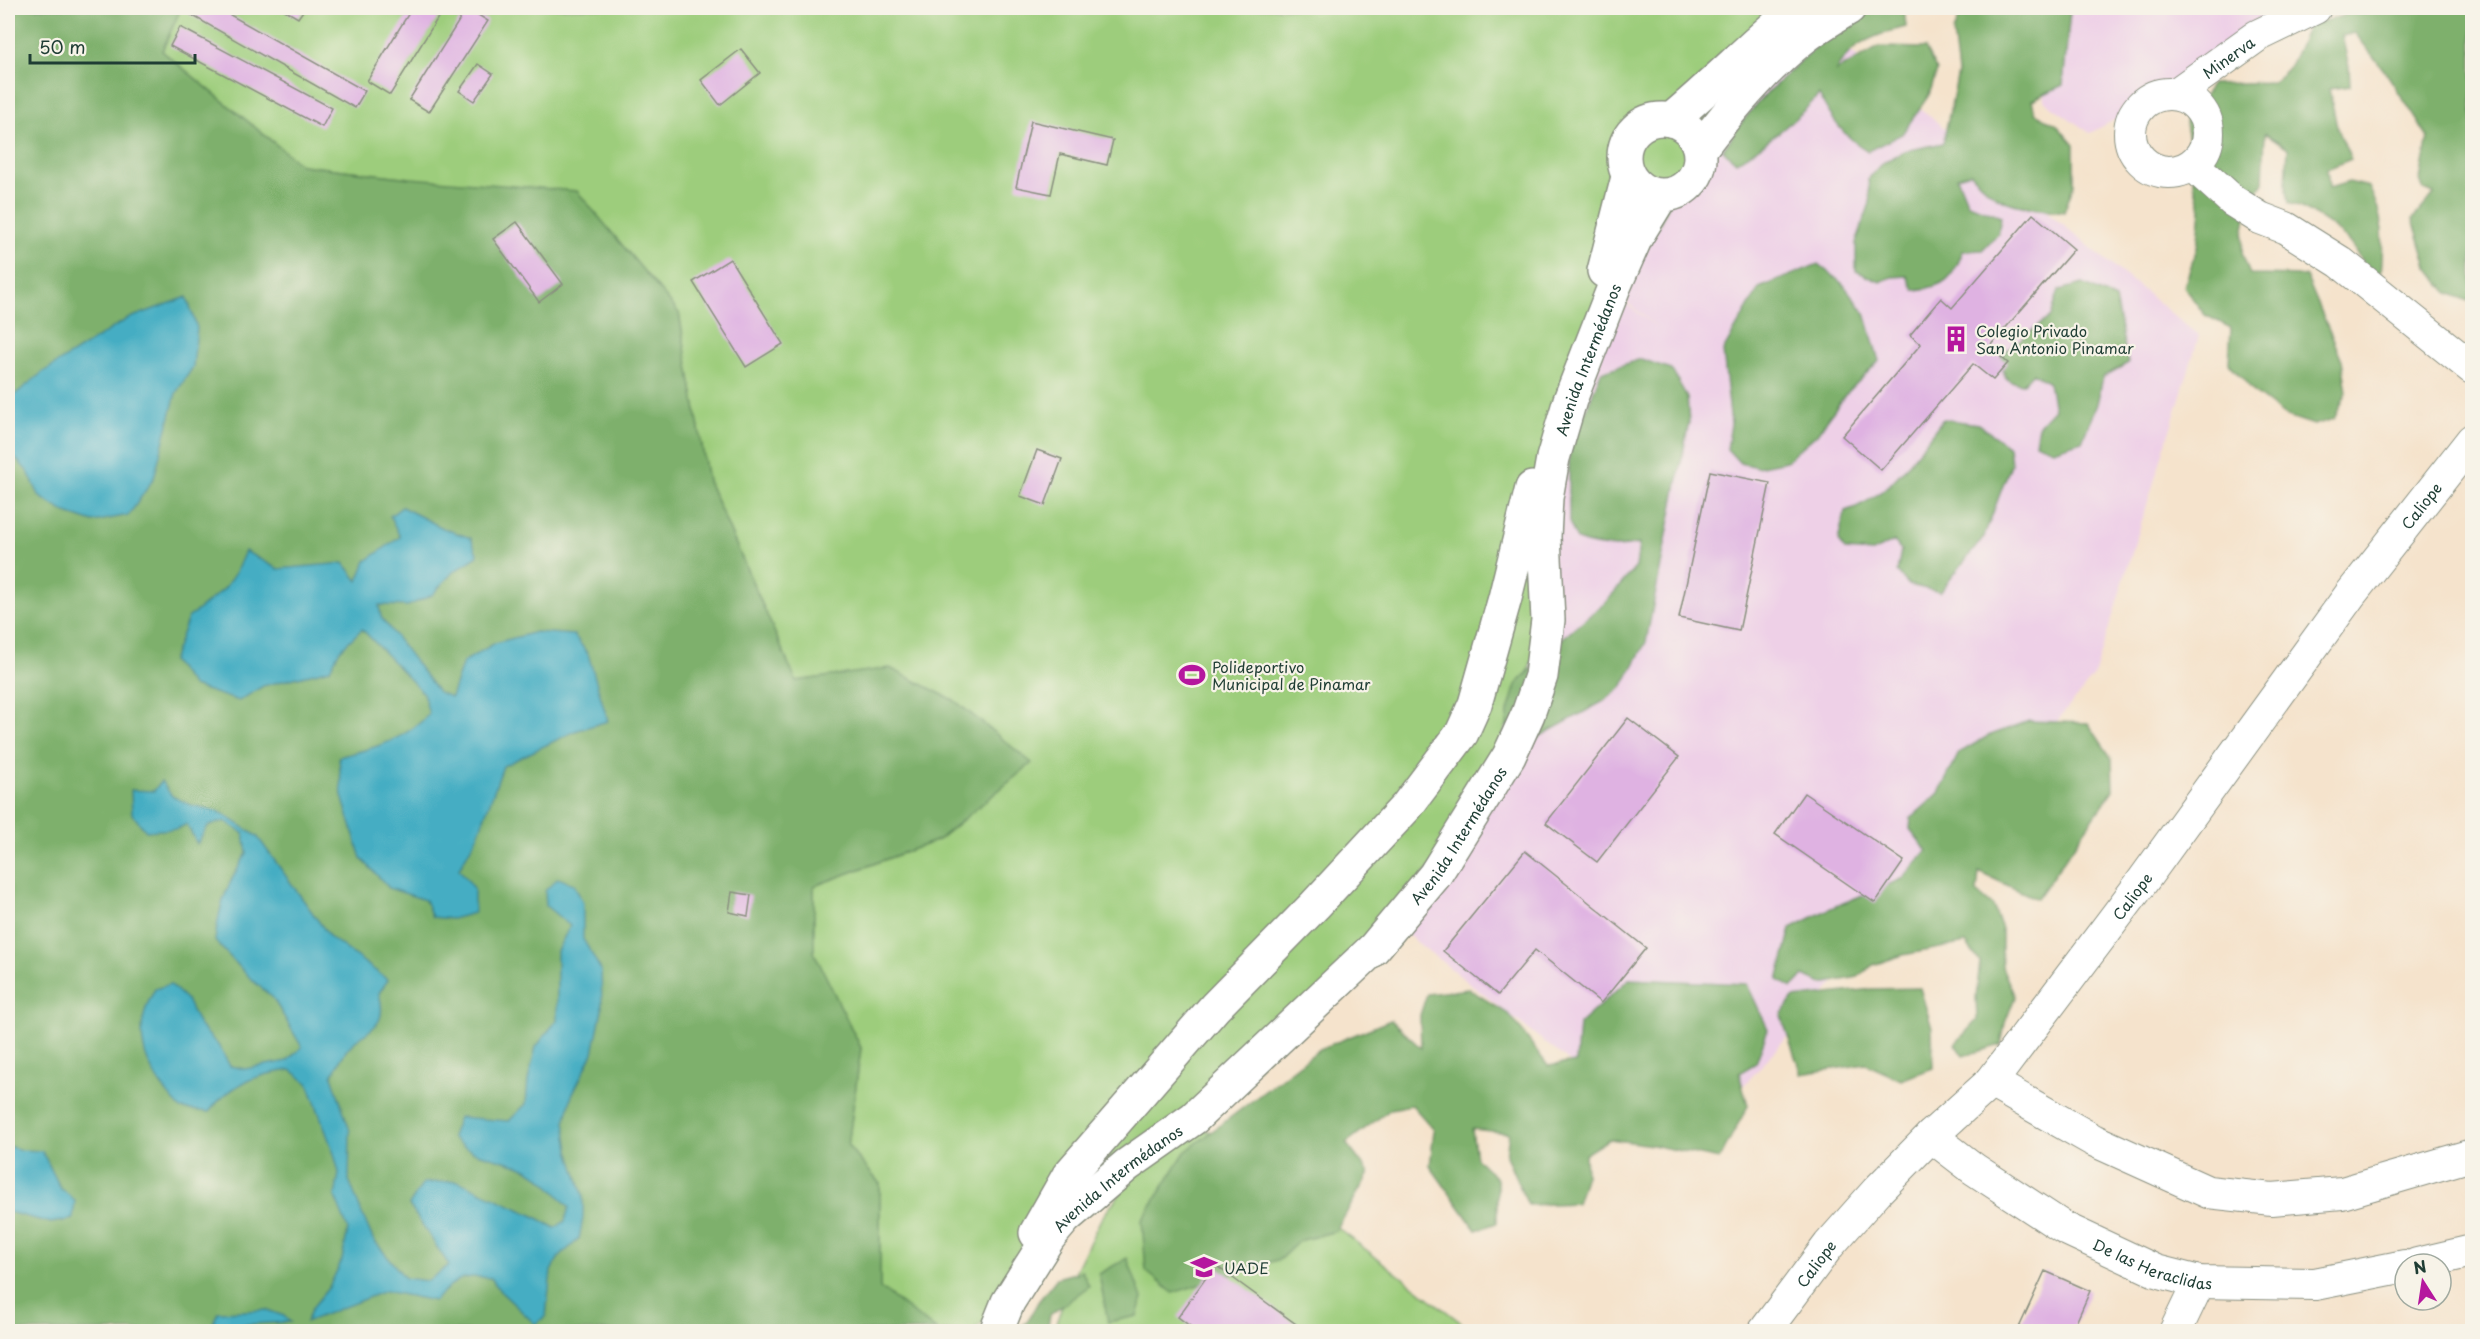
<svg xmlns="http://www.w3.org/2000/svg" width="2480" height="1339" font-family="'Playpen Sans',sans-serif">
	<style>
		.built { fill: #eed0e7 }
		.green { fill: #9dcd7c; stroke: #5e8558; stroke-width: 1.5 }
		.forest { fill: #7eb06c; stroke: #4e7650; stroke-width: 1.5 }
		.water { fill: #44adc3; stroke: #32757c; stroke-width: 1.5 }
		.building { fill: #dfb2e2 }
		.lines { fill: none; stroke-linecap: round; stroke-linejoin: round }
		.minor-casing { stroke: #8a9080; stroke-width: 34 }
		.major-casing { stroke: #8a9080; stroke-width: 36 }
		.minor { stroke: #fff; stroke-width: 32 }
		.major { stroke: #fff; stroke-width: 33 }
		.labels { text-anchor: middle; dominant-baseline: central; stroke-width: 4.5; stroke-linejoin: round; paint-order: stroke }
		.street-label { font-size: 15px; fill: #1f3d34; stroke: #f7f3e8 }
		.poi-label { font-size: 15px; fill: #1f3d34; stroke: #f7f3e8; text-anchor: start }
	</style>
	<rect width="100%" height="100%" fill="#f7f3e8"/>
	<filter id="ink" filterUnits="userSpaceOnUse"><feTurbulence type="fractalNoise" baseFrequency=".0167" numOctaves="2"/><feDisplacementMap in="SourceGraphic" scale="12" xChannelSelector="R" yChannelSelector="G"/><feConvolveMatrix kernelMatrix="1 2 1 2 8 2 1 2 1" color-interpolation-filters="sRGB"/></filter>
	<filter id="wash" filterUnits="userSpaceOnUse"><feTurbulence type="fractalNoise" baseFrequency=".008" numOctaves="4" result="noise"/><feDisplacementMap in="SourceGraphic" scale="24" xChannelSelector="R" yChannelSelector="G"/><feGaussianBlur stdDeviation="1.35" result="paint"/><feColorMatrix in="noise" values="0 0 0 0 0 0 0 0 0 0 0 0 0 0 0 0 0 1.4 0 .05"/><feComposite in="paint" operator="in"/></filter>
	<g filter="url(#wash)">
		<rect width="100%" height="100%" fill="#f5e3cc"/>
		<!-- built -->
		<path class="built" d="M1797,8L2199,336L2094,676L1931,874L1685,1152L1395,925L1549,597L1574,615L1549,596L1545,537L1613,294L1661,330L1614,292L1636,237L1700,162Z
			M2060,8H2315L2163,94L2090,133L2044,101L2050,51Z"/>
		<!-- green -->
		<path class="green" d="M181,8H1796L1700,162C1695,177 1689,185 1675,193L1551,437L1548,620L1469,822L1204,1130L1227,1135L1283,1186L1472,1331H1055V1326L1074,1274L1101,1219L1133,1176L1037,1230L997,1310L973,1331H937L880,1288V1184L848,1146L861,1048L813,952L814,886L938,840L1031,763L890,669L796,681L708,481L679,313L410,178L301,165L162,51Z"/>
		<!-- forest -->
		<path class="forest" d="M8,8H181L162,51L301,165L410,178L577,191L679,313L708,481L796,681L890,668L955,701L1032,763L938,840L814,886V952L861,1048L848,1146L880,1184V1288L937,1331H8Z
			M1877,8H1904L1906,27C1878,34 1850,43 1836,71L1879,47L1925,48L1937,71L1929,95L1902,134L1868,151C1844,137 1832,120 1819,95C1795,121 1766,144 1736,162L1723,150L1741,123L1761,99L1792,69L1841,24Z
			M1962,8H2069L2070,11L2063,85L2032,100L2035,113L2056,124L2074,145V184L2064,212C2022,206 2000,209 1971,173L1957,177L1968,204L2001,216L1998,234L1982,250L1963,251C1953,279 1945,287 1914,290L1907,276L1892,277L1880,282L1856,271V243L1870,203L1868,179L1884,162L1905,151L1943,143L1958,73L1953,32Z
			M2354,8H2472V296L2468,301L2448,293L2427,266L2413,219L2434,194L2424,190L2420,180L2428,137L2387,74L2355,33L2342,36L2349,67L2350,86L2329,89L2337,127L2351,159L2327,169L2329,188L2349,182L2369,187C2384,217 2384,240 2381,273C2355,264 2362,254 2345,238C2329,222 2311,211 2289,203L2286,183L2288,148L2265,133L2263,183L2248,206L2243,235L2242,252L2250,275L2306,276L2342,360L2347,392L2334,419L2314,425L2284,415L2256,394L2229,363L2231,328L2205,315L2184,287L2197,248L2201,210L2195,188L2185,122L2212,84L2274,82L2290,66L2309,25L2343,16Z
			M1818,264L1843,284L1865,313L1879,361L1845,395L1817,434L1786,461L1757,467L1740,463L1727,449L1731,424L1723,351L1759,288Z
			M2083,284L2115,299L2128,363L2103,377L2097,404L2082,441L2053,450L2035,443L2038,426L2054,409L2049,383L2033,373L2023,384C2002,380 2004,378 2001,357L2013,345L2051,316L2059,290Z
			M1641,359L1671,369L1687,397L1689,422L1646,642L1622,687L1604,701L1535,739L1521,740L1507,725L1508,711L1516,685L1563,637L1605,603L1636,567L1639,544C1617,549 1598,548 1577,540L1569,522V454L1601,372Z
			M1943,419L1978,424L2009,447L2011,464L1984,537L1940,592L1909,585L1897,572L1901,550L1894,541L1873,552L1845,550L1838,541L1845,511C1890,498 1915,454 1943,419Z
			M2029,721L2088,723L2112,759L2113,790L2037,899L1979,872L1977,892L1993,906L2002,929V967L2015,997L2005,1023L2001,1045L1963,1056L1955,1044L1977,1020L1976,997L1980,962L1966,943L1903,955L1873,965L1858,977L1822,984L1803,976L1792,988L1778,980L1791,928L1831,908L1902,879L1927,851L1910,829L1911,818L1939,793L1959,753L1988,736Z
			M1629,979L1747,984L1768,1029L1756,1063L1739,1073L1748,1106L1719,1159L1652,1145L1609,1139L1585,1154L1586,1175L1577,1203L1528,1205L1506,1156L1509,1133L1472,1129L1476,1158L1497,1179V1223L1476,1230L1430,1166L1434,1130L1412,1105L1391,1109L1346,1143L1369,1173L1336,1231L1299,1241L1280,1259L1173,1293L1146,1271L1142,1220L1185,1152L1320,1049L1391,1020L1421,1048L1420,1015L1427,994L1469,989L1510,1015L1548,1066L1576,1062L1579,1024Z
			M1920,988L1932,1028L1933,1068L1901,1080L1866,1064L1801,1074L1781,1015L1793,998L1872,989Z
			M1127,1258L1142,1298L1137,1316L1108,1322L1099,1274Z
			M1082,1271L1089,1286L1050,1315L1047,1331H1015L1027,1322L1038,1302L1057,1278Z"/>
		<!-- water -->
		<path class="water" d="M187,297L197,328L193,367L176,393L154,478L129,515L93,522L66,513L40,497L28,472L10,452L8,441V400L43,372L127,319Z
			M402,507L445,529L471,538L478,556L453,572L432,595L408,606L379,605L381,617L438,692L451,697L463,662L495,643L536,632L574,635L588,654L608,721L575,731L503,766L478,835L459,869L474,888V913L452,919L432,917L425,900L389,888L361,858L342,796L339,757C373,748 404,741 429,714L423,693L362,629L340,650L330,669L263,686L239,701L193,686L172,661L188,618L224,589L236,572L245,551L278,569L344,563L358,581L366,561L400,537L390,516Z
			M161,781L172,796L191,805L220,812L257,836L330,937L388,980L379,993C389,1030 368,1027 349,1047C342,1055 337,1067 332,1076L350,1131L349,1180L361,1211L373,1239L405,1278L428,1281L449,1265L409,1205L423,1183L458,1181L534,1216L555,1228L565,1221L569,1207C555,1191 540,1174 520,1166C496,1156 471,1157 452,1137L459,1117L509,1121L526,1104L528,1080L536,1047L557,1020V951L570,926L546,906L545,891L558,878L574,884L583,903V939L601,970L602,1010L593,1053L572,1095L565,1122L569,1150L583,1195V1218L579,1239L559,1257L551,1271L546,1316L535,1324L500,1291L491,1278C459,1274 456,1280 434,1301L385,1291L306,1322L312,1308L329,1287L342,1260L348,1229L335,1197L339,1173L334,1154L308,1083L291,1070C257,1074 230,1084 209,1112L181,1109C148,1074 127,1035 155,989L170,984L187,1000L199,1025L218,1045L230,1066L245,1069L287,1061L302,1047L273,998L252,980L215,941C219,903 227,885 247,853L244,834L225,821L208,826L197,844L187,824L177,829L146,831L132,814L131,790L154,791Z
			M8,1146L21,1150L42,1151L61,1189L75,1200L73,1219L51,1223L8,1212Z
			M267,1310L284,1316L290,1322L234,1325L233,1331H206L210,1329L218,1312Z"/>
		<g id="blocks">
			<!-- building -->
			<path class="building" d="M189,8H218L365,91L355,108L186,12Z
				M281,8H305L298,18Z
				M412,8H444L390,95L367,81Z
				M467,8L488,21L429,112L409,100Z
				M180,27L332,108L322,127L170,46Z
				M741,49L760,73L720,105L701,80Z
				M478,64L493,74L474,101L459,91Z
				M1031,121L1113,140L1107,165L1060,154L1051,194L1016,187Z
				M2033,214L2074,249L1989,347L2008,363L1993,380L1973,364L1881,470L1842,436L1921,344L1910,335L1941,298L1952,308Z
				M517,222L563,284L539,302L493,239Z
				M730,259L783,344L746,367L693,282Z
				M1037,450L1062,459L1045,505L1020,496Z
				M1710,471L1770,483L1739,631L1679,618Z
				M1628,718L1679,757L1597,862L1546,823Z
				M1804,793L1904,861L1875,903L1775,834Z
				M1525,851L1646,948L1601,1003L1535,950L1498,995L1443,951Z
				M732,892L751,895L748,916L729,912Z
				M1215,1265L1307,1332H1198L1178,1317Z
				M2045,1271L2090,1291L2072,1332H2017Z"/>
		</g>
	</g>
	<g filter="url(#ink)">
		<use href="#blocks" fill-opacity="0" stroke="#8a9080" stroke-width="1.5"/>
		<g class="lines">
			<!-- minor casing -->
			<g class="minor-casing">
				<g id="minor">
					<path id="s1" d="M2176,94L2257,36L2315,8"/>
					<circle cx="2169" cy="133" r="39"/>
					<path d="M2193,165L2233,201L2260,218L2286,228L2340,262L2472,368"/>
					<path d="M1991,1082L2093,1140L2208,1192L2272,1199L2342,1193L2472,1155"/>
					<path id="s2" d="M1931,1136L1974,1169L2064,1228L2156,1271L2199,1282L2315,1284L2405,1266"/>
					<path d="M2417,1264L2472,1251"/>
					<path id="s3" d="M1764,1332L1829,1245L1877,1191L1931,1136L1991,1082L2142,882L2350,595L2472,440"/>
					<path d="M2175,1332L2199,1282"/>
				</g>
			</g>
			<!-- major casing -->
			<g class="major-casing">
				<g id="major">
					<circle cx="1662" cy="157" r="38"/>
					<path d="M1671,120C1714,84 1753,44 1796,8"/>
					<path d="M1700,149C1730,109 1763,70 1803,38C1817,27 1834,17 1849,8"/>
					<path d="M1604,271L1628,177"/>
					<path d="M1036,1233L1069,1175L1215,1007L1315,905L1407,806L1462,733L1475,704L1505,598L1532,488"/>
					<path id="s4" d="M996,1332L1008,1302L1049,1237L1065,1218L1127,1165L1194,1118L1374,948L1435,875L1509,756L1528,714L1541,676L1548,620L1544,537L1546,498L1553,458L1570,400L1614,287L1636,237L1661,196"/>
				</g>
			</g>
			<!-- minor -->
			<use href="#minor" class="minor"/>
			<!-- major -->
			<use href="#major" class="major"/>
		</g>
	</g>
	<!-- icons -->
	<defs>
		<g id="building-bare" transform="scale(2.07)"><path d="M-4-6H4V6H1V3H-1V6H-4ZM-2.5-4.3h1.7v1.8h-1.7ZM.8-4.3h1.7v1.8H.8ZM-2.5-1h1.7V.8h-1.7ZM.8-1h1.7V.8H.8Z" fill="#b5179e" stroke="#f7f3e8" stroke-width="2.5" paint-order="stroke"/></g>
		<g id="stadium-bare" transform="scale(2.07)"><path d="M0-5a6.5 5 0 1 0 0 10a6.5 5 0 1 0 0-10ZM-3.5-1.8h7v3.6h-7Z" fill="#b5179e" stroke="#f7f3e8" stroke-width="2.5" paint-order="stroke"/></g>
		<g id="university-bare" transform="scale(2.07)"><path d="M0-5L7-2L0 1L-7-2ZM-4 1L0 2.5L4 1V4Q0 6-4 4Z" fill="#b5179e" stroke="#f7f3e8" stroke-width="2.5" paint-order="stroke"/></g>
	</defs>
	<g fill-rule="evenodd">
		<use href="#building-bare" x="1956" y="339"/>
		<use href="#stadium-bare" x="1192" y="675"/>
		<use href="#university-bare" x="1204" y="1267"/>
	</g>
	<g class="labels">
		<!-- street labels -->
		<g class="street-label">
			<text stroke="none"><textPath href="#s1" startOffset="64">Minerva</textPath></text>
			<text stroke="none"><textPath href="#s4" startOffset="1190">Avenida Intermédanos</textPath></text>
			<text stroke="none"><textPath href="#s3" startOffset="1058">Caliope</textPath></text>
			<text stroke="none"><textPath href="#s4" startOffset="686">Avenida Intermédanos</textPath></text>
			<text stroke="none"><textPath href="#s3" startOffset="572">Caliope</textPath></text>
			<text stroke="none"><textPath href="#s4" startOffset="200">Avenida Intermédanos</textPath></text>
			<text stroke="none"><textPath href="#s2" startOffset="258">De las Heraclidas</textPath></text>
			<text stroke="none"><textPath href="#s3" startOffset="86">Caliope</textPath></text>
		</g>
		<!-- poi labels -->
		<g class="poi-label">
			<text x="1976" y="330">Colegio Privado<tspan x="1976" dy="17">San Antonio Pinamar</tspan></text>
			<text x="1212" y="666">Polideportivo<tspan x="1212" dy="17">Municipal de Pinamar</tspan></text>
			<text x="1224" y="1267">UADE</text>
		</g>
	</g>
	<!-- margin -->
	<rect width="2480" height="1339" fill="none" stroke="#f7f3e8" stroke-width="30"/>
	<!-- north arrow -->
	<g transform="translate(2423 1282) rotate(348)"><circle r="28" fill="#f7f3e8" stroke="#a1aaa0" stroke-width="1.5"/>
	<path d="M0-4.5L10 22L0 15L-10 22Z" fill="#b5179e"/>
	<text y="-9" font-size="16" font-weight="bold" text-anchor="middle" fill="#1f3d34">N</text>
	</g>
	<!-- scale -->
	<path d="M30 54v9h165v-9" fill="none" stroke="#1f3d34" stroke-width="3"/>
	<text x="39" y="54" font-size="18" fill="#1f3d34" stroke="#f7f3e8" stroke-width="4.5" paint-order="stroke">50 m</text>
</svg>
